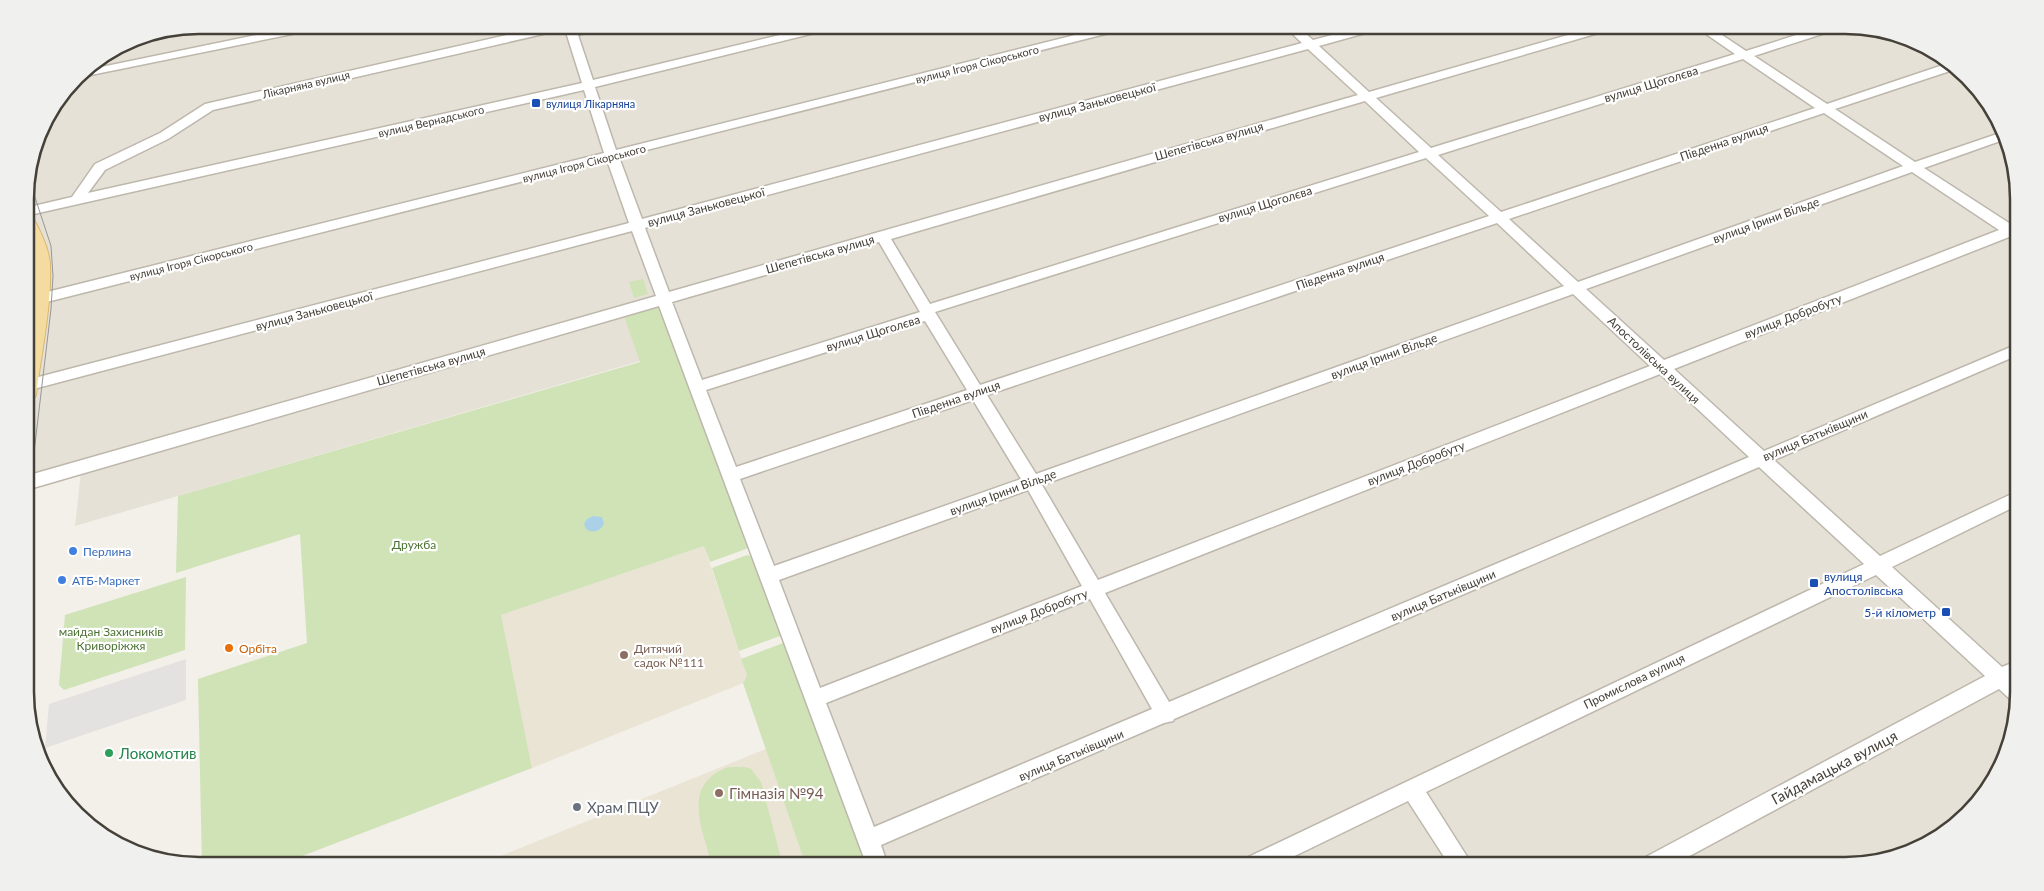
<svg xmlns="http://www.w3.org/2000/svg" width="2044" height="891" font-family="Lato,sans-serif">
	<style>
		.residential { fill: #e6e1d7 }
		.education { fill: #eae4d4 }
		.green { fill: #cfe3b6 }
		.parking { fill: #e4e2e0 }
		.water { fill: #abd1e9 }
		.lines { fill: none; stroke-linecap: round; stroke-linejoin: round }
		.minor-casing { stroke: #bdb7ac; stroke-width: 3 }
		.major-casing { stroke: #d8b771; stroke-width: 2 }
		.minor { fill: #fff; fill-rule: evenodd }
		.major { fill: #f4dba0; fill-rule: evenodd }
		.tram { stroke: #979797; stroke-width: 1 }
		.transit-dot { fill: #1a4fb4; stroke: #fff; stroke-width: 2 }
		.shop-dot { fill: #3f7fe0; stroke: #fff; stroke-width: 2 }
		.food-dot { fill: #e8710a; stroke: #fff; stroke-width: 2 }
		.education-dot { fill: #8d6e63; stroke: #fff; stroke-width: 2 }
		.leisure-dot { fill: #2e9e5b; stroke: #fff; stroke-width: 2 }
		.worship-dot { fill: #6b7280; stroke: #fff; stroke-width: 2 }
		.labels { text-anchor: middle; dominant-baseline: central; stroke-width: 4.5; stroke-linejoin: round; paint-order: stroke }
		.far-street-label { font-size: 11px; fill: #454038; stroke: #fff }
		.far-transit-label { font-size: 11px; fill: #164399; stroke: #fff; text-anchor: start }
		.street-label { font-size: 12px; fill: #454038; stroke: #fff }
		.park-label { font-size: 12px; fill: #4a7231; stroke: #fff }
		.shop-label { font-size: 12px; fill: #366cbe; stroke: #fff; text-anchor: start }
		.transit-label { font-size: 12px; fill: #164399; stroke: #fff; text-anchor: start }
		.food-label { font-size: 12px; fill: #c56008; stroke: #fff; text-anchor: start }
		.education-label { font-size: 12px; fill: #785e54; stroke: #fff; text-anchor: start }
		.near-leisure-label { font-size: 15px; fill: #27864d; stroke: #fff; text-anchor: start }
		.near-street-label { font-size: 15px; fill: #454038; stroke: #fff }
		.near-education-label { font-size: 15px; fill: #785e54; stroke: #fff; text-anchor: start }
		.near-worship-label { font-size: 15px; fill: #5b616d; stroke: #fff; text-anchor: start }
		.rim { fill: none; stroke: #454038; stroke-width: 2.5 }
	</style>
	<rect width="100%" height="100%" fill="#f3efe9"/>
	<!-- residential -->
	<path class="residential" d="M198,25H1846L1912,38L1983,93L2018,176L2019,693L2006,759L1983,798L1942,837L1857,866H1267L1415,778L1230,866H888L670,302L640,361L75,526L81,472L26,488V395L35,322L26,325L25,187L43,121L84,68L132,38Z"/>
	<!-- education -->
	<path class="education" d="M704,546L747,675L743,683L532,768L500,615Z
		M766,749L806,866H476Z"/>
	<!-- green -->
	<path class="green" d="M643,279L648,294L634,298L629,282Z
		M659,305L750,543L746,549L710,562L704,546L501,615L532,768L276,866H202L198,679L307,643L300,534L176,573L178,496L640,362L623,313Z
		M747,555L755,557L783,630L780,636L739,651L712,568Z
		M186,577L185,650L64,690L59,685L65,615Z
		M786,642L869,866H806L743,683L747,675L741,659Z
		M728,767H745L751,769L761,782L783,866H712C703,829 680,785 728,767Z"/>
	<!-- parking -->
	<path class="parking" d="M186,659V700L45,748L49,704Z"/>
	<!-- water -->
	<path class="water" d="M593,516L602,517L604,524C600,531 593,534 586,529L584,524L587,519Z"/>
	<g class="lines">
		<!-- minor casing -->
		<g class="minor-casing">
			<path id="minor" d="M305,25H328L322,28L76,78L82,71Z
				M551,25H575L576,28L591,25H612L610,27L578,35L593,80L821,25H841L839,27L595,87L616,150L1115,25H1135L1133,27L619,157L642,219L1302,43L1283,25H1296L1313,40L1370,25H1389L1387,27L1319,46L1369,92L1603,25H1621L1619,27L1376,98L1431,148L1735,54L1693,25H1707L1746,51L1828,25H1846L1844,27L1754,56L1827,104L1946,64L1953,70L1835,109L1915,162L2000,133L2003,140L1924,168L2012,225L2018,224V241L2009,237L1674,369L1764,451L2018,344V355L1774,460L1880,556L2018,491V505L1892,567L2002,667L2019,660V678L2015,679L2019,683L2017,703L2012,701L1999,689L1671,866H1639L1642,859L1985,676L1876,575L1426,792L1473,866H1450L1408,801L1274,866H1241L1244,859L1864,564L1759,467L1174,719L1173,721L1164,723L881,845L888,866H867L659,306L26,490V476L656,296L632,231L26,391L27,380L629,223L607,160L39,304L34,303L32,299L34,295L39,294L604,153L584,90L25,216V208L72,197L95,164L160,133L205,104ZM565,29L582,83L88,193L105,170L168,139L213,110ZM1308,49L1358,95L669,292L645,228ZM1743,59L1815,108L1501,212L1438,155ZM1365,101L1419,152L930,304L891,239ZM1824,113L1903,166L1578,282L1509,219ZM1426,158L1489,216L980,385L935,312ZM1912,172L1999,230L1664,360L1586,289ZM1497,223L1564,286L1036,474L987,395ZM879,242L920,312L702,380L672,302ZM1573,294L1650,366L1098,580L1042,485ZM925,321L967,390L736,467L706,390ZM1660,374L1749,457L1169,702L1105,593ZM973,400L1021,479L774,566L740,479ZM1028,490L1082,586L820,688L779,580ZM1090,599L1152,709L874,827L826,703Z"/>
		</g>
		<!-- major casing -->
		<g class="major-casing">
			<path id="major" d="M25,213L31,214C39,228 49,248 50,264C52,304 41,355 36,395L33,400L26,402V329L32,263L26,240Z"/>
		</g>
		<!-- minor -->
		<use href="#minor" class="minor"/>
		<!-- major -->
		<use href="#major" class="major"/>
		<!-- tram -->
		<path class="tram" d="M26,520L51,309L53,276L51,246L28,176"/>
	</g>
	<!-- markers -->
	<g class="transit-dot">
		<rect x="531" y="98" width="10" height="10" rx="2.5"/>
		<rect x="1809" y="578" width="10" height="10" rx="2.5"/>
		<rect x="1941" y="607" width="10" height="10" rx="2.5"/>
	</g>
	<g class="shop-dot">
		<circle cx="73" cy="551" r="5"/>
		<circle cx="62" cy="580" r="5"/>
	</g>
	<circle class="food-dot" cx="229" cy="648" r="5"/>
	<g class="education-dot">
		<circle cx="624" cy="655" r="5"/>
		<circle cx="719" cy="793" r="5"/>
	</g>
	<circle class="leisure-dot" cx="109" cy="753" r="5"/>
	<circle class="worship-dot" cx="577" cy="807" r="5"/>
	<g class="labels">
		<!-- far-street labels -->
		<g class="far-street-label">
			<text transform="translate(977 64) rotate(-14)">вулиця Ігоря Сікорського</text>
			<text transform="translate(306 84) rotate(-13)">Лікарняна вулиця</text>
			<text transform="translate(431 121) rotate(-13)">вулиця Вернадського</text>
			<text transform="translate(584 163) rotate(-14)">вулиця Ігоря Сікорського</text>
			<text transform="translate(191 261) rotate(-14)">вулиця Ігоря Сікорського</text>
		</g>
		<!-- far-transit labels -->
		<g class="far-transit-label">
			<text x="546" y="103">вулиця Лікарняна</text>
		</g>
		<!-- street labels -->
		<g class="street-label">
			<text transform="translate(1651 84) rotate(-17)">вулиця Щоголєва</text>
			<text transform="translate(1097 102) rotate(-15)">вулиця Заньковецької</text>
			<text transform="translate(1209 141) rotate(-16)">Шепетівська вулиця</text>
			<text transform="translate(1724 142) rotate(-19)">Південна вулиця</text>
			<text transform="translate(1265 204) rotate(-17)">вулиця Щоголєва</text>
			<text transform="translate(706 207) rotate(-15)">вулиця Заньковецької</text>
			<text transform="translate(1766 220) rotate(-20)">вулиця Ірини Вільде</text>
			<text transform="translate(820 254) rotate(-16)">Шепетівська вулиця</text>
			<text transform="translate(1340 271) rotate(-19)">Південна вулиця</text>
			<text transform="translate(314 311) rotate(-15)">вулиця Заньковецької</text>
			<text transform="translate(1793 316) rotate(-21)">вулиця Добробуту</text>
			<text transform="translate(873 333) rotate(-17)">вулиця Щоголєва</text>
			<text transform="translate(1384 356) rotate(-20)">вулиця Ірини Вільде</text>
			<text transform="translate(1654 360) rotate(43)">Апостолівська вулиця</text>
			<text transform="translate(431 366) rotate(-16)">Шепетівська вулиця</text>
			<text transform="translate(956 399) rotate(-19)">Південна вулиця</text>
			<text transform="translate(1815 435) rotate(-23)">вулиця Батьківщини</text>
			<text transform="translate(1416 463) rotate(-21)">вулиця Добробуту</text>
			<text transform="translate(1003 492) rotate(-20)">вулиця Ірини Вільде</text>
			<text transform="translate(1443 595) rotate(-23)">вулиця Батьківщини</text>
			<text transform="translate(1039 611) rotate(-21)">вулиця Добробуту</text>
			<text transform="translate(1634 681) rotate(-26)">Промислова вулиця</text>
			<text transform="translate(1071 755) rotate(-23)">вулиця Батьківщини</text>
		</g>
		<!-- park labels -->
		<g class="park-label">
			<text x="414" y="544">Дружба</text>
			<text x="111" y="631">майдан Захисників<tspan x="111" dy="14">Криворіжжя</tspan></text>
		</g>
		<!-- shop labels -->
		<g class="shop-label">
			<text x="83" y="551">Перлина</text>
			<text x="72" y="580">АТБ-Маркет</text>
		</g>
		<!-- transit labels -->
		<g class="transit-label">
			<text x="1824" y="576">вулиця<tspan x="1824" dy="14">Апостолівська</tspan></text>
			<text x="1936" y="612" text-anchor="end">5-й кілометр</text>
		</g>
		<!-- food labels -->
		<g class="food-label">
			<text x="239" y="648">Орбіта</text>
		</g>
		<!-- education labels -->
		<g class="education-label">
			<text x="634" y="648">Дитячий<tspan x="634" dy="14">садок №111</tspan></text>
		</g>
		<!-- near-leisure labels -->
		<g class="near-leisure-label">
			<text x="119" y="753">Локомотив</text>
		</g>
		<!-- near-street labels -->
		<g class="near-street-label">
			<text transform="translate(1834 767) rotate(-28)">Гайдамацька вулиця</text>
		</g>
		<!-- near-education labels -->
		<g class="near-education-label">
			<text x="729" y="793">Гімназія №94</text>
		</g>
		<!-- near-worship labels -->
		<g class="near-worship-label">
			<text x="587" y="807">Храм ПЦУ</text>
		</g>
	</g>
	<!-- crop -->
	<path d="M0 0H2044V891H0ZM199 34H1845A165 165 0 0 1 2010 199V692A165 165 0 0 1 1845 857H199A165 165 0 0 1 34 692V199A165 165 0 0 1 199 34Z" fill="#f0f0ef" fill-rule="evenodd"/>
	<path class="rim" d="M199 34H1845A165 165 0 0 1 2010 199V692A165 165 0 0 1 1845 857H199A165 165 0 0 1 34 692V199A165 165 0 0 1 199 34Z"/>
</svg>
